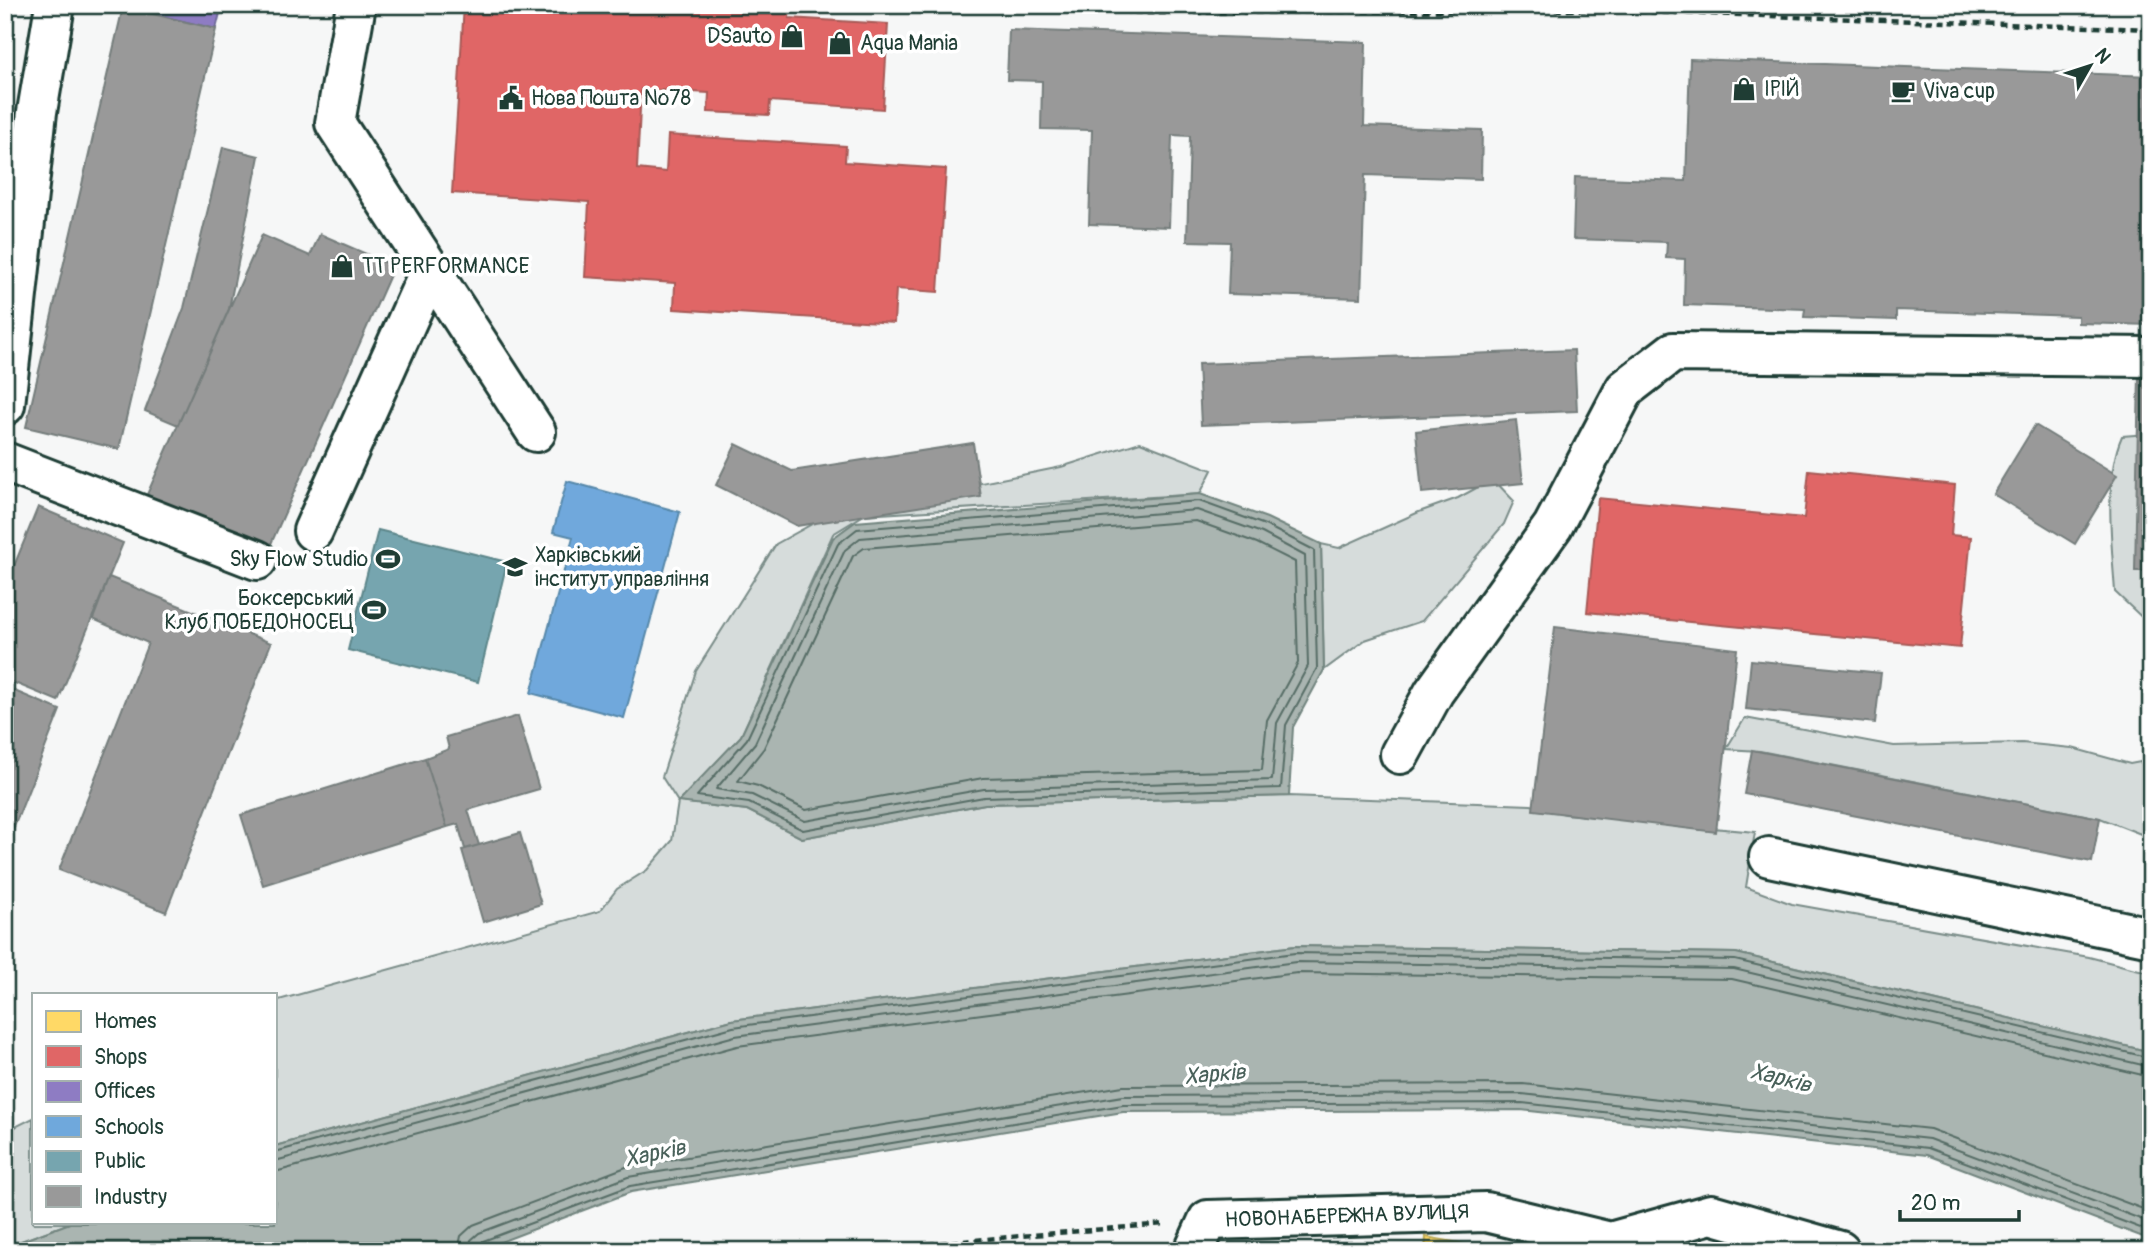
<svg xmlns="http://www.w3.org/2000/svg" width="2156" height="1256" font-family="Pangolin,sans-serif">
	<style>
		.green { fill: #d6dcdb; stroke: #7a8c88; stroke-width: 2 }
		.water { fill: #aab5b1; stroke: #72857f; stroke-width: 2 }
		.homes { fill: #ffd966; stroke: #bcaa57; stroke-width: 2 }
		.shops { fill: #e06666; stroke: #a65a57; stroke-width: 2 }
		.offices { fill: #8e7cc3; stroke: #6d6998; stroke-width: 2 }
		.schools { fill: #6fa8dc; stroke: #5788aa; stroke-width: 2 }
		.public { fill: #76a5af; stroke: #5c868a; stroke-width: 2 }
		.industry { fill: #999; stroke: #747d7b; stroke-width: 2 }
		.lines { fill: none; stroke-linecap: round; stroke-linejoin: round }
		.shore { stroke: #576d66; stroke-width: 2 }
		.minor-casing { stroke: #1f3d34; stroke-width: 44 }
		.path { stroke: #1f3d34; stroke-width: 4.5; stroke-dasharray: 7 5; stroke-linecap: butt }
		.minor { stroke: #fff; stroke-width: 38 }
		.labels { text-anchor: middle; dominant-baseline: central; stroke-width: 7; stroke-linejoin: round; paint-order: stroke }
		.poi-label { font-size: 21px; fill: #1f3d34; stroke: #fff; text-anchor: start }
		.street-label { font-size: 21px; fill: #1f3d34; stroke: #fff }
		.water-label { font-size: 23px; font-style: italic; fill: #49615a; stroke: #fff }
	</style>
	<rect width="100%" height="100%" fill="#f6f7f7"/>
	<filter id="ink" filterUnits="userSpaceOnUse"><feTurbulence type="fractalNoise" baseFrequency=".0143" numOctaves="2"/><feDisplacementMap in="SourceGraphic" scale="14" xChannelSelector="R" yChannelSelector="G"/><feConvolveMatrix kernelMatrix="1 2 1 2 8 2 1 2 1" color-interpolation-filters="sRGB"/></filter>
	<g filter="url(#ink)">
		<!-- green -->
		<path class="green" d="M2148,434L2151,436V626L2115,592C2112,545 2103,479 2122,436Z
			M1140,442L1212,470L1200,494L864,515L833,534L741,736L679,802L747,810L802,838L985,804L1289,796L1531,805L1565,814L1755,832L1746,887L1792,904L2089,957L2151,973V1052L1736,953L1295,946L732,1020L275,1146V1001L600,911L617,889L647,870L672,841L678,802L662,777L696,671L776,544L832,513L1061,467Z
			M1493,479L1514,501L1504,524L1422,621L1365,640L1324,670L1321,544L1339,548L1419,512L1458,498Z
			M1745,718L1894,746L2022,743L2072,748L2130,764L2151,760V838L2100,818L1760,751L1726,749Z
			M33,1118V1223H70L5,1247V1132Z"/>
		<!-- water -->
		<path class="water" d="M1200,494L1267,518L1321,544L1324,670L1293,727L1289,796L985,804L802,838L747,810L678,802L741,736L833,538L855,522Z
			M1295,946L1736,953L2151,1052V1240L1927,1155L1521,1110L1123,1112L631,1192L477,1251H5V1247L70,1223H275V1146L732,1020Z"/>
		<!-- homes -->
		<path class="homes" d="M1426,1237L1504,1251H1425Z"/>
		<!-- shops -->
		<path class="shops" d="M464,5H778L790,6L789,18L888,24L883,109L770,101L769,115L708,112L709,93L641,89L637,169L666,172L668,135L846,146L845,162L946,169L938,292L896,289L894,323L674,309L675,283L585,277L589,202L452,193Z
			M1809,470L1955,485L1951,535L1971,537L1960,648L1587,612L1598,498L1804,518Z"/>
		<!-- offices -->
		<path class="offices" d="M116,5H222L216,29Z"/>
		<!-- schools -->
		<path class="schools" d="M567,481L680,512L624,718L531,693L573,537L553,532Z"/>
		<!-- public -->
		<path class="public" d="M378,530L507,562L478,682L348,650Z"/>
		<!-- industry -->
		<path class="industry" d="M123,7L216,29L119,449L26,427Z
			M1009,30L1366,42L1364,126L1482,130L1481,179L1365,175L1361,298L1228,294L1230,242L1187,241L1190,136L1172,135L1169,227L1089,224L1092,130L1041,129L1042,81L1007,80Z
			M1690,59L2151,76V325L2078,323V316L1896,310V320L1804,317L1805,309L1684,305L1685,259L1666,258L1667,242L1573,239L1575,177L1686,181Z
			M223,147L259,156L229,309L178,425L145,411L184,308Z
			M320,234L394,266L267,553L145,499L262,235L310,256Z
			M1574,350L1577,411L1201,425L1198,364Z
			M2139,373H2151V571H2135Z
			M1516,420L1523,483L1422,493L1416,431Z
			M2035,425L2117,475L2075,544L1993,494Z
			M973,443L981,497L797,526L716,485L736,444L792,471Z
			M38,507L123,543L58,701L5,679V588Z
			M109,577L271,643L166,912L59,870L148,643L93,619Z
			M1555,627L1737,649L1716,832L1533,810Z
			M1751,660L1881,673L1875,723L1746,709Z
			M5,687L60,710L5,850Z
			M518,716L539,789L468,810L479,845L465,849L458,824L447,827L425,758L449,749L446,737Z
			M1752,750L2100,818L2092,862L1744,794Z
			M425,758L447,827L263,885L241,815Z
			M520,833L541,904L483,922L462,850Z"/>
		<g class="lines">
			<!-- shore -->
			<path class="shore" d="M1199,501L1265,525L1314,550L1317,668L1286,725L1281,788L984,797L803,830L749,803L697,796L747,739L838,544L857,529Z
				M1197,510L1262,533L1305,556L1308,666L1277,723L1272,780L984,789L805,821L752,795L716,789L755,743L845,550L860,538Z
				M1196,521L1257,543L1295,562L1298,663L1267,720L1262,770L983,778L806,810L758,786L738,781L764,748L853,556L864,548Z
				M275,1152L733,1027L1295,953L1735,960L2151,1058
				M275,1161L735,1036L1296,962L1734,969L2151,1067
				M275,1172L737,1046L1297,973L1732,979L2151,1077
				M458,1251L461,1236L473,1225L626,1167L1123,1086L1523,1084L1930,1129L2151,1212
				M469,1251L471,1240L479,1233L628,1177L1123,1096L1522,1094L1929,1139L2151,1223
				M478,1251L483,1241L630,1186L1123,1105L1522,1103L1928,1148L2151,1232"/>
			<!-- minor casing -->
			<g class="minor-casing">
				<path id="minor" d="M356,5L335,123L536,432
					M5,405L37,112L55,5
					M5,462L257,560
					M313,531L430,270
					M1400,754L1434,692L1553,526L1625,389L1673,352L2151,357
					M1769,857L2151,937
					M1194,1251L1208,1220L1486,1212L1610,1242L1711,1214L1840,1251"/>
			</g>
			<!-- path -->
			<path class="path" d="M1015,5L1148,13L1591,10L2151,29
				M844,1251L1164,1224"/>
			<!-- minor -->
			<use href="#minor" class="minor"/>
		</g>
	</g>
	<!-- icons -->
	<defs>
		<g id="shop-bare" transform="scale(1.89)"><path d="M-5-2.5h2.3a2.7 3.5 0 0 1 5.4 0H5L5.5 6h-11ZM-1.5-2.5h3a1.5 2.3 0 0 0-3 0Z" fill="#1f3d34" stroke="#fff" stroke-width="2.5" paint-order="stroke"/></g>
		<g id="cafe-bare" transform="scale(1.89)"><path d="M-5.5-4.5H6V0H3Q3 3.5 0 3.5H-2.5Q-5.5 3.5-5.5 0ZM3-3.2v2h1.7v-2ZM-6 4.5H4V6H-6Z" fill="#1f3d34" stroke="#fff" stroke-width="2.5" paint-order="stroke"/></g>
		<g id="civic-bare" transform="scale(1.89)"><path d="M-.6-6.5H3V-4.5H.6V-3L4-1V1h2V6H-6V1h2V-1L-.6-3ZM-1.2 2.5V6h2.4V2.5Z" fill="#1f3d34" stroke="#fff" stroke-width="2.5" paint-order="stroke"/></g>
		<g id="stadium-bare" transform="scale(1.89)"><path d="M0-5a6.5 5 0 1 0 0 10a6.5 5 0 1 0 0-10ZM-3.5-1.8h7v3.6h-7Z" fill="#1f3d34" stroke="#fff" stroke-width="2.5" paint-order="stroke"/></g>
		<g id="university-bare" transform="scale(1.89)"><path d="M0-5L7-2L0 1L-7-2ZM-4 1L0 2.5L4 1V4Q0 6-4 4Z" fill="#1f3d34" stroke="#fff" stroke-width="2.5" paint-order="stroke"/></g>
	</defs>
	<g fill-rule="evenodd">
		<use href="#shop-bare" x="792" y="36"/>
		<use href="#shop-bare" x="840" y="43"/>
		<use href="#shop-bare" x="1744" y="89"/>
		<use href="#cafe-bare" x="1903" y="91"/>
		<use href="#civic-bare" x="511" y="98"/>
		<use href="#shop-bare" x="342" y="266"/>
		<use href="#stadium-bare" x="388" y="559"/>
		<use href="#university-bare" x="515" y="567"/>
		<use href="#stadium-bare" x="374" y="610"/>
	</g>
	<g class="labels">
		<!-- poi labels -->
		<g class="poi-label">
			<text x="772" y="36" text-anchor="end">DSauto</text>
			<text x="860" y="43">Aqua Mania</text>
			<text x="1764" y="89">ІРІЙ</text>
			<text x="1923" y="91">Viva cup</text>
			<text x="531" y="98">Нова Пошта №78</text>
			<text x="362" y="266">TT PERFORMANCE</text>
			<text x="535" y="555">Харківський<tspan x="535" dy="24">інститут управління</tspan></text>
			<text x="368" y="559" text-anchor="end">Sky Flow Studio</text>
			<text x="354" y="598" text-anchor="end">Боксерський<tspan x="354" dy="24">Клуб ПОБЕДОНОСЕЦ</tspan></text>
		</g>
		<!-- street labels -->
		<g class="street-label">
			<text transform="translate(1347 1216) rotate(-2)">НОВОНАБЕРЕЖНА ВУЛИЦЯ</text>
		</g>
		<!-- water labels -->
		<g class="water-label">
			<text transform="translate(1215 1074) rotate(-5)">Харків</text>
			<text transform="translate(1781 1078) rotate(14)">Харків</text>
			<text transform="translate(655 1153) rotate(-12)">Харків</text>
		</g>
	</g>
	<!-- margin -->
	<rect width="2156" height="1256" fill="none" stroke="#fff" stroke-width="28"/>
	<rect x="14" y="14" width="2128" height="1228" fill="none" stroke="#1f3d34" stroke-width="2.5" filter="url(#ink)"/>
	<!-- legend -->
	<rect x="32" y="993" width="245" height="231" fill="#ffffff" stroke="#a5b1ae" stroke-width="2"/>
	<rect x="46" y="1011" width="35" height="21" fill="#ffd966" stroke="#a5b1ae" stroke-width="2"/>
	<text x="94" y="1028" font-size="21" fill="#1f3d34">Homes</text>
	<rect x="46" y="1046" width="35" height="21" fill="#e06666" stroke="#a5b1ae" stroke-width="2"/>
	<text x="94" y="1064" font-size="21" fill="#1f3d34">Shops</text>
	<rect x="46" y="1081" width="35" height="21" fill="#8e7cc3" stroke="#a5b1ae" stroke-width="2"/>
	<text x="94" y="1098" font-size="21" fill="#1f3d34">Offices</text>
	<rect x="46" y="1116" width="35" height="21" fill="#6fa8dc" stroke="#a5b1ae" stroke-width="2"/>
	<text x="94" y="1134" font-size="21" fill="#1f3d34">Schools</text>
	<rect x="46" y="1151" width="35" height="21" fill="#76a5af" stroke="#a5b1ae" stroke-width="2"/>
	<text x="94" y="1168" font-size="21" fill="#1f3d34">Public</text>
	<rect x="46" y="1186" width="35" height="21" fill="#999999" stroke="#a5b1ae" stroke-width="2"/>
	<text x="94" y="1204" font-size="21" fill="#1f3d34">Industry</text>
	<!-- north arrow -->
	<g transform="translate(2090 66) rotate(51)" stroke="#ffffff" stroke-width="5" paint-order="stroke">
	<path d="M0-5L12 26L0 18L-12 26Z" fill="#1f3d34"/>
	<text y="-10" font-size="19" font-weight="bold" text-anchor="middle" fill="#1f3d34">N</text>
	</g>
	<!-- scale -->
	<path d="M1900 1210v10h119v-10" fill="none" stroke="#1f3d34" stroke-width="3.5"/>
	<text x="1911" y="1210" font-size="21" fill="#1f3d34" stroke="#ffffff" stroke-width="5" paint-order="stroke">20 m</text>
</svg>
